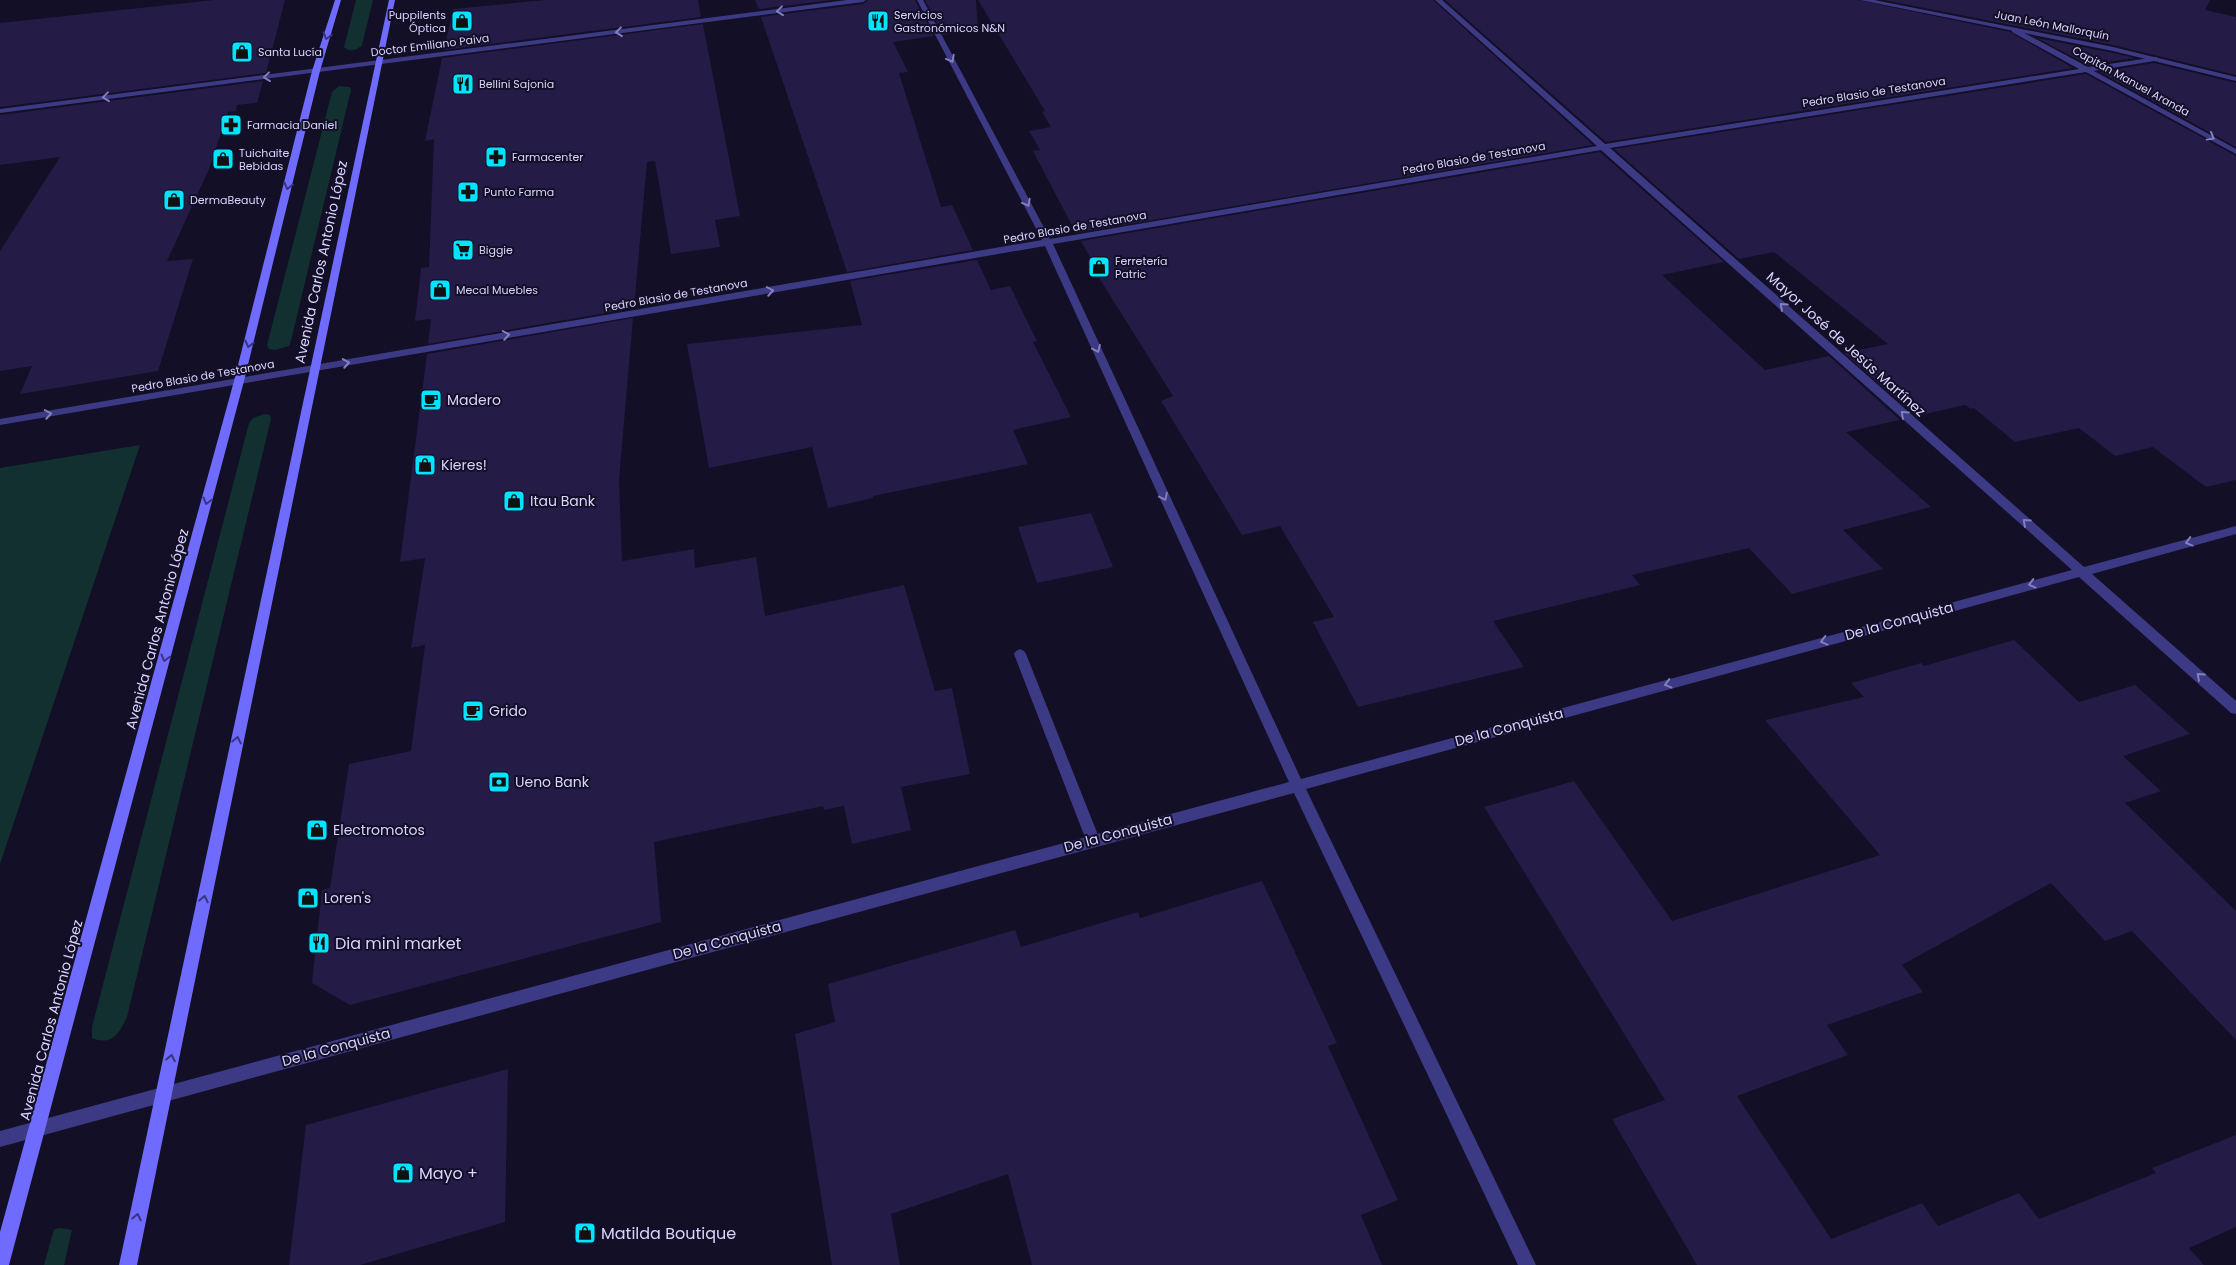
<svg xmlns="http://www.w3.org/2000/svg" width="2236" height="1265" font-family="Poppins,sans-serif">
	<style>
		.green { fill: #12302f }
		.building { fill: #241b47 }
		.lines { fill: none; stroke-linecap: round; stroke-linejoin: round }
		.service { fill: #3d3a85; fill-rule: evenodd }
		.minor { fill: #3d3a85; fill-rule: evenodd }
		.tertiary { fill: #3d3a85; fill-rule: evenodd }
		.secondary { fill: #6f6bff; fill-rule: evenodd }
		.oneway { stroke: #837fbc }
		.oneway2 { stroke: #38347d }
		.labels { text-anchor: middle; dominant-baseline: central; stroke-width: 4; stroke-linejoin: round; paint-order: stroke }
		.far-poi-label { font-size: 11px; fill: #d9d4ff; stroke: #130f26; text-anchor: start }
		.far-street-label { font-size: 11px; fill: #d9d4ff; stroke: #130f26 }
		.street-label { font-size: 14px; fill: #d9d4ff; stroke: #130f26 }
		.poi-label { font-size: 14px; fill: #d9d4ff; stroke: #130f26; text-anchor: start }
		.near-poi-label { font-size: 16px; fill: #d9d4ff; stroke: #130f26; text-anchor: start }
	</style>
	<rect width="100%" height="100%" fill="#130f26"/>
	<!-- green -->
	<path class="green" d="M356,0H373L362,45C358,50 349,53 344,47Z
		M339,86L350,87L351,90L291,341L289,346L275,350L269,349L267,345L332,92Z
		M264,414L270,415L271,419L127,1017C119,1034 112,1046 92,1038V1027L249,423L253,418Z
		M140,445L0,864V468Z
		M61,1228L72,1230L64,1265H44L54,1229Z"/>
	<!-- building -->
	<path class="building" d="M214,0H285L266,73L0,107V23Z
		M545,0H698L701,17L444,50L453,9Z
		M755,0H832L759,9Z
		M868,0H915L934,36L893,42L908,72L899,73L941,207L952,205L973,250L847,272L761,17L863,4Z
		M925,0H976L978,30L943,35Z
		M978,0H1433L1593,145L1076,233L1033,151L1040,150L1029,131L1051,127L1042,112L1045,111Z
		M1445,0H1858L2010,32L2073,68L1606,142Z
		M1884,0H2210L2205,10L2236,17V75L2113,45Z
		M703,24L740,216L715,220L720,247L671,254L655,161L647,162L634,308L428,344L431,319L415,321L421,268L429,267L434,139L425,141L442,58Z
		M2037,38L2113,53L2135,58L2088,65Z
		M2154,63L2236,83V147L2100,72Z
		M2086,74L2236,156V480L2206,487L2153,447L2115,456L2079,428L2015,442L1974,408L1971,409L1965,405L1916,416L1844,353L1888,344L1774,252L1739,259L1614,149Z
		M263,81L257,103L237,105L236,111L228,112L209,169L167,261L193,259L158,371L20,394L32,366L0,371V251L60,157L0,165V115Z
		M1600,152L1724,262L1662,275L1765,370L1829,356L1900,420L1846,432L1931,507L1843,530L1883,569L1792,594L1749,548L1632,575L1640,585L1493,621L1524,667L1358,707L1313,622L1334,617L1280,526L1242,535L1161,401L1173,396L1094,270H1097L1081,241Z
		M977,260L991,290L1010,286L1037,341L1033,342L1071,417L1013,430L1028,464L873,496V498L828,508L812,447L709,468L687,344L862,325L850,281Z
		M633,318L619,480L622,561L694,549L695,568L756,557L765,616L904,585L935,691L952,688L970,774L901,787L911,830L852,844L844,806L824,810L823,806L654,842L661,922L350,1005L312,983L322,890L330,888L349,764L411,751L425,645L411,648L425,558L400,562L427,354Z
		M1091,513L1113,567L1037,583L1018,527Z
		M2014,640L2079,702L2135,685L2190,734L2123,756L2161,791L2125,803L2236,911V1040L2132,931L2105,941L2051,883L1902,965L1923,992L1827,1025L1848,1055L1737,1096L1831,1239L1922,1203L1938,1226L2019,1193L2039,1219L2156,1173L2152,1168L2236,1135V1227L2189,1248L2204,1265H1697L1612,1119L1665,1100L1484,807L1574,781L1672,921L1880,855L1765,720L1864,697L1851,683L1921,663L1924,666Z
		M1262,881L1337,1043L1328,1046L1398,1200L1361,1215L1382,1265H1032L1008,1174L891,1214L900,1265H832L795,1034L835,1022L828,984L1015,930L1021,947L1138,912L1140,918Z
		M508,1069L505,1222L360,1265H289L306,1125Z"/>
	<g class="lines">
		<!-- service -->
		<path class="service" d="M1020,649L1024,651L1026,654L1100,840L1098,844L1093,846L1088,844L1086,840L1014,654L1016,651Z"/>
		<!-- minor -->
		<path class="minor" d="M917,0H923L1050,239L1597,146L1435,0H1442L1605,144L2079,69L2012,32V28H2015L2088,67L2157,57V61H2154L2094,71L2236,149V154L2086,72L1610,148L2084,567L2236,526V534L2092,574L2236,701V714L2231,713L2079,577L1306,789L1536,1265H1518L1294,793L0,1147V1131L1289,782L1045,246L0,425V419L1042,240ZM1601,150L2072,570L1301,779L1053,244Z"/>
		<!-- tertiary -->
		<path class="tertiary" d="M847,0H866L863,2L0,113V109Z
			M1860,0H1874L2113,47L2236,77V81L2113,51Z"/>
		<!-- secondary -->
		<path class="secondary" d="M335,0H341L320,71L244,381L9,1265H0V1232L234,381L312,71Z
			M389,0H395L137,1265H119Z"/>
	</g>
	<!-- one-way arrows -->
	<defs><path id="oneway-chevron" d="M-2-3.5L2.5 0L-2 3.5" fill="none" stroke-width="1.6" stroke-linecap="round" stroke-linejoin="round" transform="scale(1.25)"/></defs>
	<g class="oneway">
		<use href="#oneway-chevron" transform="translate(780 11) rotate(173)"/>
		<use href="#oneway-chevron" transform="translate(619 32) rotate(173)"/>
		<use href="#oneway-chevron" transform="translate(951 59) rotate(62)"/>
		<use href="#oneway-chevron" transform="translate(267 77) rotate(173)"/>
		<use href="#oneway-chevron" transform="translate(106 97) rotate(173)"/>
		<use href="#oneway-chevron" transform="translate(2211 137) rotate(29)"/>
		<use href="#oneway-chevron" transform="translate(1027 203) rotate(62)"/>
		<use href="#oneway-chevron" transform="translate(770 291) rotate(-10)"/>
		<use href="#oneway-chevron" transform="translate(1783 306) rotate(-138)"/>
		<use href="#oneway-chevron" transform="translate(506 335) rotate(-10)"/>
		<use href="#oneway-chevron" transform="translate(1097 349) rotate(65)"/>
		<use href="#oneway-chevron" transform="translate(346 363) rotate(-10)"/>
		<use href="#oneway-chevron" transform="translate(48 414) rotate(-10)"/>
		<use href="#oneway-chevron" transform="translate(1904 414) rotate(-138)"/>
		<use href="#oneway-chevron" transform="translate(1164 497) rotate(65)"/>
		<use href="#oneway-chevron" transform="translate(2026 522) rotate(-138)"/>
		<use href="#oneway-chevron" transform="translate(2189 542) rotate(165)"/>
		<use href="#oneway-chevron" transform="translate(2032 584) rotate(165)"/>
		<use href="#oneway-chevron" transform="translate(1824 641) rotate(165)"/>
		<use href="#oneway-chevron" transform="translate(2200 676) rotate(-138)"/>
		<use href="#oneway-chevron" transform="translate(1668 684) rotate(165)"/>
	</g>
	<g class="oneway2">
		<use href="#oneway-chevron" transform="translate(327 36) rotate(107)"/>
		<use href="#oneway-chevron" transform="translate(288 186) rotate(104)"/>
		<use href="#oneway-chevron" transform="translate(249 344) rotate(104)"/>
		<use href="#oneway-chevron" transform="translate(207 501) rotate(105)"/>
		<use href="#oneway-chevron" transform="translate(165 658) rotate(105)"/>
		<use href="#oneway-chevron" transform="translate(237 740) rotate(-78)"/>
		<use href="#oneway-chevron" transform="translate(204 899) rotate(-78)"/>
		<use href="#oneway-chevron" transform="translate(171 1058) rotate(-79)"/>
		<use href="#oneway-chevron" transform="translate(137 1217) rotate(-78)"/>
	</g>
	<!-- icons -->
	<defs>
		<g id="shop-square" transform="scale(1.125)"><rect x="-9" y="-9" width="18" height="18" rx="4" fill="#00e5ff" stroke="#130f26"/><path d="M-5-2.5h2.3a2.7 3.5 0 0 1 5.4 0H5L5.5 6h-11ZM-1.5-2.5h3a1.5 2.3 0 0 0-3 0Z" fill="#111"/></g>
		<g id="restaurant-square" transform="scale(1.125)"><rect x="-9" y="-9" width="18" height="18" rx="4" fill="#00e5ff" stroke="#130f26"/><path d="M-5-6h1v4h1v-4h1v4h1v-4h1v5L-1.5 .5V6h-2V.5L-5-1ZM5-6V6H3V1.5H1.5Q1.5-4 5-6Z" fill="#111"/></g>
		<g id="pharmacy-square" transform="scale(1.125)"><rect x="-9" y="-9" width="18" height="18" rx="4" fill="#00e5ff" stroke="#130f26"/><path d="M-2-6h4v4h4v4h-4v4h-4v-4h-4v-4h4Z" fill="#111"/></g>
		<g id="supermarket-square" transform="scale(1.125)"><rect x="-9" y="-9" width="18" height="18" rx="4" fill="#00e5ff" stroke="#130f26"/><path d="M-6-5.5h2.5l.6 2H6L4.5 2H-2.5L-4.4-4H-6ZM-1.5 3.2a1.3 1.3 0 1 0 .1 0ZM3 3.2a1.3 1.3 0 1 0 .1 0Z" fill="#111"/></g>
		<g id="cafe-square" transform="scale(1.125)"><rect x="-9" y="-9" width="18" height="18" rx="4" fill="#00e5ff" stroke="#130f26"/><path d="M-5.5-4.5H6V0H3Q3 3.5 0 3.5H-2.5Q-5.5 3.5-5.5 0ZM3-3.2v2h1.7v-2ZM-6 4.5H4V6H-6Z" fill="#111"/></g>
		<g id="bank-square" transform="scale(1.125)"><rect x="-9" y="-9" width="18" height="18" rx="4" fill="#00e5ff" stroke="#130f26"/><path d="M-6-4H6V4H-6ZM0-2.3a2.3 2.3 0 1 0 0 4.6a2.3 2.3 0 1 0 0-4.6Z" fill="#111"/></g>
	</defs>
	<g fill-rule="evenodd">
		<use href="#shop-square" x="462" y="21"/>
		<use href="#restaurant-square" x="878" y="21"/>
		<use href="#shop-square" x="242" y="52"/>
		<use href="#restaurant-square" x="463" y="84"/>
		<use href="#pharmacy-square" x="231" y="125"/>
		<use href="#pharmacy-square" x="496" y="157"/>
		<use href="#shop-square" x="223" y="159"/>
		<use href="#pharmacy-square" x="468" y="192"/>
		<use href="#shop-square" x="174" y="200"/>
		<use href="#supermarket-square" x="463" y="250"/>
		<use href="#shop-square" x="1099" y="267"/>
		<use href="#shop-square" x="440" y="290"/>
		<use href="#cafe-square" x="431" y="400"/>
		<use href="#shop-square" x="425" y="465"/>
		<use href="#shop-square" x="514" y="501"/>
		<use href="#cafe-square" x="473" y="711"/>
		<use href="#bank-square" x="499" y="782"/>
		<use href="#shop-square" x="317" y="830"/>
		<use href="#shop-square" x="308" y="898"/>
		<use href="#restaurant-square" x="319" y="943"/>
		<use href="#shop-square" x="403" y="1173"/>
		<use href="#shop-square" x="585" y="1233"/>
	</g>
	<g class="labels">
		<!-- far-poi labels -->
		<g class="far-poi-label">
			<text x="446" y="15" text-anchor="end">Puppilents<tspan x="446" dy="13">Óptica</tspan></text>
			<text x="894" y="15">Servicios<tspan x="894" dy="13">Gastronómicos N&amp;N</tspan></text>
			<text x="258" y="52">Santa Lucía</text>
			<text x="479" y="84">Bellini Sajonia</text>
			<text x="247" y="125">Farmacia Daniel</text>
			<text x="239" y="153">Tuichaite<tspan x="239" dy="13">Bebidas</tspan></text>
			<text x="512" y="157">Farmacenter</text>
			<text x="484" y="192">Punto Farma</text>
			<text x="190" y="200">DermaBeauty</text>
			<text x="479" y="250">Biggie</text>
			<text x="1115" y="261">Ferretería<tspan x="1115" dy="13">Patric</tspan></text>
			<text x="456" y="290">Mecal Muebles</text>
		</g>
		<!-- far-street labels -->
		<g class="far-street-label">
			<text transform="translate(2052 25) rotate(11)">Juan León Mallorquín</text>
			<text transform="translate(430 45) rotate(-7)">Doctor Emiliano Paiva</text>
			<text transform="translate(2131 81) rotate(29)">Capitán Manuel Aranda</text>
			<text transform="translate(1874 92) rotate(-9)">Pedro Blasio de Testanova</text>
			<text transform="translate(1474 158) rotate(-10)">Pedro Blasio de Testanova</text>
			<text transform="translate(1075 227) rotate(-10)">Pedro Blasio de Testanova</text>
			<text transform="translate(676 295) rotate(-10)">Pedro Blasio de Testanova</text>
			<text transform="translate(203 376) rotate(-10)">Pedro Blasio de Testanova</text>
		</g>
		<!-- street labels -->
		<g class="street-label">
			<text transform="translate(321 262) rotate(-78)">Avenida Carlos Antonio López</text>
			<text transform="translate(1846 344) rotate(42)">Mayor José de Jesús Martínez</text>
			<text transform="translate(1899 621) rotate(-15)">De la Conquista</text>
			<text transform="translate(157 629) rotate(-75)">Avenida Carlos Antonio López</text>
			<text transform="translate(1509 727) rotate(-15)">De la Conquista</text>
			<text transform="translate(1118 833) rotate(-15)">De la Conquista</text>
			<text transform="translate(727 940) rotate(-15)">De la Conquista</text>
			<text transform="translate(51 1020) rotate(-75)">Avenida Carlos Antonio López</text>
			<text transform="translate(336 1047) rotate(-15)">De la Conquista</text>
		</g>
		<!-- poi labels -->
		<g class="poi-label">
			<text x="447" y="400">Madero</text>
			<text x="441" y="465">Kieres!</text>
			<text x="530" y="501">Itau Bank</text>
			<text x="489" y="711">Grido</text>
			<text x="515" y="782">Ueno Bank</text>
			<text x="333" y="830">Electromotos</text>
			<text x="324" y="898">Loren's</text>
		</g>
		<!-- near-poi labels -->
		<g class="near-poi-label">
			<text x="335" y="943">Dia mini market</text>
			<text x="419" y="1173">Mayo +</text>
			<text x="601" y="1233">Matilda Boutique</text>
		</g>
	</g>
</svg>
